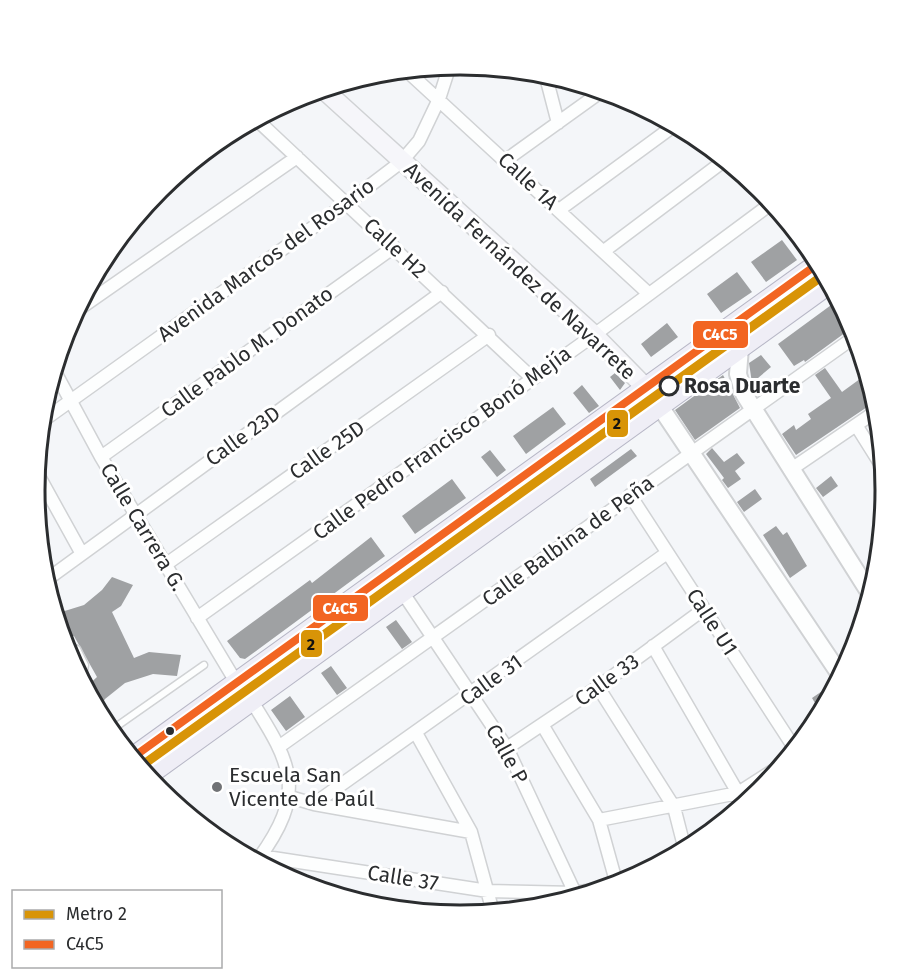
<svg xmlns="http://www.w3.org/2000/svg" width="920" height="980" font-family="'Fira Sans',sans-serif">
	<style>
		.building { fill: #9fa1a3 }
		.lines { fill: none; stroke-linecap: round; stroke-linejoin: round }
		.service-casing { stroke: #d0d2d4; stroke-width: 9 }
		.minor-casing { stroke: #d0d2d4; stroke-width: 15 }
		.tertiary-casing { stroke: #d0d2d4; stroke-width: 20 }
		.secondary-casing { stroke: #d0d2d4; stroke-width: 21 }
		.primary-casing { stroke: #b7b7c6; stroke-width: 22 }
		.service { stroke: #fdfefe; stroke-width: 6 }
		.minor { stroke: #fdfefe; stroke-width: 12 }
		.tertiary { stroke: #fdfefe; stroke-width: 16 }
		.secondary { stroke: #f6f6fa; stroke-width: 18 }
		.primary { stroke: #efeef6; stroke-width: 20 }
		.bus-1-casing { stroke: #fff; stroke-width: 12 }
		.bus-1 { stroke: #f26522; stroke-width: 8 }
		.metro-1-casing { stroke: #fff; stroke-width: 14 }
		.metro-1 { stroke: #d89407; stroke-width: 9 }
		.stop-dot { fill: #fff; stroke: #2b2d2f; stroke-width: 3 }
		.bus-dot { fill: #2b2d2f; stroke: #fff; stroke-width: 2 }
		.poi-dot { fill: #717376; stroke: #fff; stroke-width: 2 }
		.labels { text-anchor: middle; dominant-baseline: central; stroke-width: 6; stroke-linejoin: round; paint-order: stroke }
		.street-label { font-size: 21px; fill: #2b2d2f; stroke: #fff }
		.stop-label { font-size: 21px; font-weight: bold; fill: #2b2d2f; stroke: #fff; text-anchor: start }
		.poi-label { font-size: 21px; fill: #2b2d2f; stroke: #fff; text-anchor: start }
		.rim { fill: none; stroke: #2b2d2f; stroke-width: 3 }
		.line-badge { stroke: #fff; stroke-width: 2 }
		.badge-label { font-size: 16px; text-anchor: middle; font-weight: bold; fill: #fff }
		.pale-badge-label { font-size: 16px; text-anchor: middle; font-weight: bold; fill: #111 }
	</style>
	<rect width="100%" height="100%" fill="#f4f6f9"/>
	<!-- building -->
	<path class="building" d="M782,240L797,260L766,282L751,262Z
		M737,272L752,292L721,313L707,294Z
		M838,300L853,327L805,362L804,360L794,366L778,344Z
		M667,323L678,337L651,357L641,344Z
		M761,355L771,367L752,383L749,363Z
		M825,368L842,392L864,376L871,385L876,401L796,455L782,434L794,425L796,430L811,419L808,414L831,398L815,375Z
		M615,373L625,383L620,390L610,377Z
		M723,375L740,408L695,440L675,410Z
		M582,385L599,406L589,413L573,393Z
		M553,407L566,424L526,454L513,436Z
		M712,448L724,462L737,453L745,463L735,471L741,479L728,488L722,480L724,478L706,454Z
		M631,449L637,456L595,487L590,479Z
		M490,450L506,470L497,477L481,457Z
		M831,476L838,486L823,497L816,488Z
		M452,479L466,498L415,534L402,516Z
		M755,489L762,499L744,512L737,502Z
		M776,526L783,535L787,532L807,566L790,578L763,535Z
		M371,537L385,556L245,659L240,658L227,641L310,580L312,583Z
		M112,577L133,585L121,606L112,612L134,658L149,652L181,655L177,676L153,674L125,683L105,699L98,711L85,688L97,677L74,636L62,637L55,614L84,605L102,590Z
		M396,620L412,642L402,649L386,627Z
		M331,666L347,688L337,695L321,673Z
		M834,683L836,685L827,701L818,708L812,698Z
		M290,696L305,717L286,731L271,710Z"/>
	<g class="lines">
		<!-- service casing -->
		<g class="service-casing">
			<path id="service" d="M64,644L77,649L85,665L82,681
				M110,731L204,665"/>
		</g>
		<!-- minor casing -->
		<g class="minor-casing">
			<path id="minor" d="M406,70L648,293
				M545,73L558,123
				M256,119L532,378
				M506,160L602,91
				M559,210L675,125
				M604,251L725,160
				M76,311L297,157
				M54,370L101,457L236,682
				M41,422L347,203L401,162L419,141L439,99L450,65
				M856,425L883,468
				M101,457L394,247
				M790,470L878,410
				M36,471L82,554
				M630,495L795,749
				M165,565L489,335
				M45,581L442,292
				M403,593L507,748L575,893
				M197,618L594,335L772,203
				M653,646L738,793L740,808
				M598,687L674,807L685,850
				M251,700C293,766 307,793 257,861
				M543,726L599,820L617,885
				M416,733L471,832L493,912
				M280,746L856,336
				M507,748L598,687L704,609
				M290,797L314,804L471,832
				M314,804L667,553
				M599,820L738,793L782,765
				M260,856L488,891L575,893L617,885"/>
		</g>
		<!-- tertiary casing -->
		<g class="tertiary-casing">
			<path id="tertiary" d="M740,347L738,374L744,394L871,595
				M659,405L841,676"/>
		</g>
		<!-- secondary casing -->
		<g class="secondary-casing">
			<path id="secondary" d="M323,89L594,335L646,388L659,405"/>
		</g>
		<!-- primary casing -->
		<g class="primary-casing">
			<path id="primary" d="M132,758L819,263
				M147,776L830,283"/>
		</g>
		<!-- service -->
		<use href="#service" class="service"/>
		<!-- minor -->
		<use href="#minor" class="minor"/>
		<!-- tertiary -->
		<use href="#tertiary" class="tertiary"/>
		<!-- secondary -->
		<use href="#secondary" class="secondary"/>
		<!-- primary -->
		<use href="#primary" class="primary"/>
		<!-- bus-1 casing -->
		<g class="bus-1-casing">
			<path id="bus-1" d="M132,758L819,263"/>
		</g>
		<!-- bus-1 -->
		<use href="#bus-1" class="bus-1"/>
		<!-- metro-1 casing -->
		<g class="metro-1-casing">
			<path id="metro-1" d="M140,767L825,274"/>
		</g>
		<!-- metro-1 -->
		<use href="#metro-1" class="metro-1"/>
	</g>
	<!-- markers -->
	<circle class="stop-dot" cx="669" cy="386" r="9"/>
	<circle class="bus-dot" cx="170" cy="731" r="5"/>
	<circle class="poi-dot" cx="217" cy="787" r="6"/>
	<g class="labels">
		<!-- street labels -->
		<g class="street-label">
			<text transform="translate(528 181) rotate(43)">Calle 1A</text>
			<text transform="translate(395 248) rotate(43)">Calle H2</text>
			<text transform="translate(266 260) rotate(-36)">Avenida Marcos del Rosario</text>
			<text transform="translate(520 271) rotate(43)">Avenida Fernández de Navarrete</text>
			<text transform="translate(247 352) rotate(-36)">Calle Pablo M. Donato</text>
			<text transform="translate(243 436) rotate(-36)">Calle 23D</text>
			<text transform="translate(442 443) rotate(-36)">Calle Pedro Francisco Bonó Mejía</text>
			<text transform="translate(327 450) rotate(-35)">Calle 25D</text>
			<text transform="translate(143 527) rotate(59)">Calle Carrera G.</text>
			<text transform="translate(568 541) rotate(-36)">Calle Balbina de Peña</text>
			<text transform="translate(712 622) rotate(57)">Calle U1</text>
			<text transform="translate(491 680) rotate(-36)">Calle 31</text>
			<text transform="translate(607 680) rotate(-36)">Calle 33</text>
			<text transform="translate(507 754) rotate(61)">Calle P</text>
			<text transform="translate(403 878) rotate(9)">Calle 37</text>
		</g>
		<!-- stop labels -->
		<g class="stop-label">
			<text x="684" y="386">Rosa Duarte</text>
		</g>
		<!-- poi labels -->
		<g class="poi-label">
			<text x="229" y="775">Escuela San<tspan x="229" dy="24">Vicente de Paúl</tspan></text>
		</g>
	</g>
	<!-- crop -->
	<path d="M0 0H920V980H0ZM45 490a415 415 0 1 1 830 0a415 415 0 1 1-830 0Z" fill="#fff" fill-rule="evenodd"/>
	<path class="rim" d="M45 490a415 415 0 1 1 830 0a415 415 0 1 1-830 0Z"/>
	<g class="line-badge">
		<rect x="692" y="320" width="57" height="29" rx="6" fill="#f26522"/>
		<rect x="606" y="409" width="23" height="29" rx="6" fill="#d89407"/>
		<rect x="312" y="594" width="57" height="28" rx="6" fill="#f26522"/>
		<rect x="300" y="629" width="23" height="29" rx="6" fill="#d89407"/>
	</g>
	<g class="badge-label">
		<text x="720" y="340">C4C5</text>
		<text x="340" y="614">C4C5</text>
	</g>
	<g class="pale-badge-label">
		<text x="617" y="429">2</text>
		<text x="311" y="650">2</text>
	</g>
	<!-- legend -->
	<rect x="12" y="890" width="210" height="78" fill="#ffffff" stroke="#aaabac" stroke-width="1.5"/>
	<rect x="24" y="910" width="30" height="9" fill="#d89407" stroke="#aaabac" stroke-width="1.5"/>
	<text x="66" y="920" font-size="18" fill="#2b2d2f">Metro 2</text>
	<rect x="24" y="940" width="30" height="9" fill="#f26522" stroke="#aaabac" stroke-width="1.5"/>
	<text x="66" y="950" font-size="18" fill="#2b2d2f">C4C5</text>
</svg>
